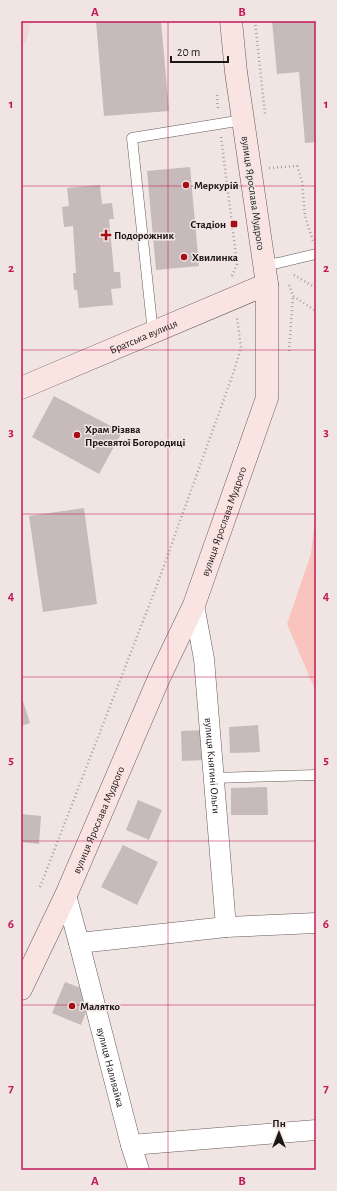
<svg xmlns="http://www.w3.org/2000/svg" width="337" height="1191" font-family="'Alegreya Sans',sans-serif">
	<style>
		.built { fill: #edd8d5 }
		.green { fill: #f8c4bd }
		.building { fill: #c6bbba }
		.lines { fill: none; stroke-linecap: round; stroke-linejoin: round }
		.lane-casing { stroke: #655b5a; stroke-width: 11 }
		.street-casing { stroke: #655b5a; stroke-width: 21 }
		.secondary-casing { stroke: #655b5a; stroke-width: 23 }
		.path { stroke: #a99f9e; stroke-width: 2.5; stroke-dasharray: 1 3; stroke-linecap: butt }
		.lane { stroke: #fff; stroke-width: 10 }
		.street { stroke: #fff; stroke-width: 20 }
		.secondary { stroke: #fae4e1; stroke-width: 22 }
		.grid { fill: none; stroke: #c2185b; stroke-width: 1; stroke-opacity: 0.55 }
		.poi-dot { fill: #a50e15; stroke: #f1e5e3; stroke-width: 1.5 }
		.labels { text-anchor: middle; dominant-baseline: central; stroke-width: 3; stroke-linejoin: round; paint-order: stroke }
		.poi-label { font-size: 11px; font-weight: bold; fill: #1b1717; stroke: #f1e5e3; text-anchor: start }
		.street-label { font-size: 11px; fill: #1b1717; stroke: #f1e5e3 }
		.neatline { fill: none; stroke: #c2185b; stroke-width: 1.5 }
		.grid-label { font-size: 13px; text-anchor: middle; font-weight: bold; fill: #c2185b }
	</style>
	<rect width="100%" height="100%" fill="#f1e5e3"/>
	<!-- built -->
	<path class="built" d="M21,21H31L26,43L21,42Z"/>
	<!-- green -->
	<path class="green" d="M316,510V692L287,624L311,554Z"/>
	<!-- building -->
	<path class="building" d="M96,21H161L169,111L104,116Z
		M272,21H316V142L305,143L299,72L277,74Z
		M190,167L199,266L156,270L147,171Z
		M100,185L102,204L112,203L114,219H109L114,272H120L121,288L111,289L113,305L79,308L77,290H74L73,273H76L73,226L64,227L62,207L69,206L67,188Z
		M54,396L122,432L99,474L32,437Z
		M84,508L97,604L43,612L29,516Z
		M21,695L30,723L21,726Z
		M258,725L260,752L230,753L229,727Z
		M206,730L207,760L182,761L181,731Z
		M267,787L268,815H231V788Z
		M138,800L162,810L149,840L126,830Z
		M21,814L41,816L39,844L21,842Z
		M123,845L158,862L137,905L101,887Z
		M65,982L86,990L91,999L81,1025L52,1013Z"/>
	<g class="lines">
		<!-- lane casing -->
		<g class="lane-casing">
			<path id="lane" d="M264,265L278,263L316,254
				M153,333L132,138L243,120
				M213,778L316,775"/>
		</g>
		<!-- street casing -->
		<g class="street-casing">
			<g id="street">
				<path id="s1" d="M194,605L204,659L226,927"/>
				<path id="s2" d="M66,895L79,943L131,1145L139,1170"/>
				<path d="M79,943L226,927L316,923"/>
				<path d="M131,1145L316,1130"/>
			</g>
		</g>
		<!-- secondary casing -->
		<g class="secondary-casing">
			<g id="secondary">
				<path id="s3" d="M21,388L267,284"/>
				<path id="s4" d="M21,989L66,895L159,678L194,605L267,398V284L236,72L231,21"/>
			</g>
		</g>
		<!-- path -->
		<path class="path" d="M255,21L265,114
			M217,95L218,110
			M221,137L237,264L232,276
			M269,168L297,166L302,181L305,216L313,241
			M294,275L316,288
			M289,285L293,296L316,311
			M289,351L293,296
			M40,887L157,585L234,371L241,348L237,318"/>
		<!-- lane -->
		<use href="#lane" class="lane"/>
		<!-- street -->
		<use href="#street" class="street"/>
		<!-- secondary -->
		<use href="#secondary" class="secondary"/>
	</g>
	<!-- grid -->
	<path class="grid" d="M168,21V1170M21,186H316M21,350H316M21,514H316M21,677H316M21,841H316M21,1005H316"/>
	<!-- markers -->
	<g class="poi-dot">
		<circle cx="186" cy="185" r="4"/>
		<rect x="230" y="220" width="8" height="8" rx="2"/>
		<path d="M104 229h4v4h4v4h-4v4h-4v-4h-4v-4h4z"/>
		<circle cx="184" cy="257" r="4"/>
		<circle cx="77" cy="435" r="4"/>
		<circle cx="72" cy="1006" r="4"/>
	</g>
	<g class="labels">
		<!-- poi labels -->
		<g class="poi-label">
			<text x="194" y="185">Меркурій</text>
			<text x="226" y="224" text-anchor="end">Стадіон</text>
			<text x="114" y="235">Подорожник</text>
			<text x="192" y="257">Хвилинка</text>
			<text x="85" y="429">Храм Різвва<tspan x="85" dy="13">Пресвятої Богородиці</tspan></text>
			<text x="80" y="1006">Малятко</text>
		</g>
		<!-- street labels -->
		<g class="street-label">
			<text transform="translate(253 193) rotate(82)">вулиця Ярослава Мудрого</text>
			<text stroke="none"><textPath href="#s3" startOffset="133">Братська вулиця</textPath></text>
			<text stroke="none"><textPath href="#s4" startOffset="510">вулиця Ярослава Мудрого</textPath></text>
			<text stroke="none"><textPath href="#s1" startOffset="162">вулиця Княгині Ольги</textPath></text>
			<text stroke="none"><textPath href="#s4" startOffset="186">вулиця Ярослава Мудрого</textPath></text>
			<text stroke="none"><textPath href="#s2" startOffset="178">вулиця Наливайка</textPath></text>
		</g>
	</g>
	<!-- border -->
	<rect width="337" height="1191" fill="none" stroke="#f1e5e3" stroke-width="44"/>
	<!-- north arrow -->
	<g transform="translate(279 1133)" stroke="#f1e5e3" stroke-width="3" paint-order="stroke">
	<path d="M0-3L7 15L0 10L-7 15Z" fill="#1b1717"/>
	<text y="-6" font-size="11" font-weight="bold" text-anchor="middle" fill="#1b1717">Пн</text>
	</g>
	<!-- scale -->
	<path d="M171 56v6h57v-6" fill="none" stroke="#1b1717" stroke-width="2"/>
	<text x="177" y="56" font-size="12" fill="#1b1717" stroke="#f1e5e3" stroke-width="3" paint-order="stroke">20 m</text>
	<rect x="22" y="22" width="293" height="1147" class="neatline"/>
	<g class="grid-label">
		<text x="95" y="16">A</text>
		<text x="242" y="16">B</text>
		<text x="11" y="108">1</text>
		<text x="326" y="108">1</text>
		<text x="11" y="272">2</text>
		<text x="326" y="272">2</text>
		<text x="11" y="436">3</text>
		<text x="326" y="436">3</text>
		<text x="11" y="600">4</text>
		<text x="326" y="600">4</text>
		<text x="11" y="764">5</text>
		<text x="326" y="764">5</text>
		<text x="11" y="928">6</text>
		<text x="326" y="928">6</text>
		<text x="11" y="1092">7</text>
		<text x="326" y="1092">7</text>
		<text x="95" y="1185">A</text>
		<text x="242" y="1185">B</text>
	</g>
</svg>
